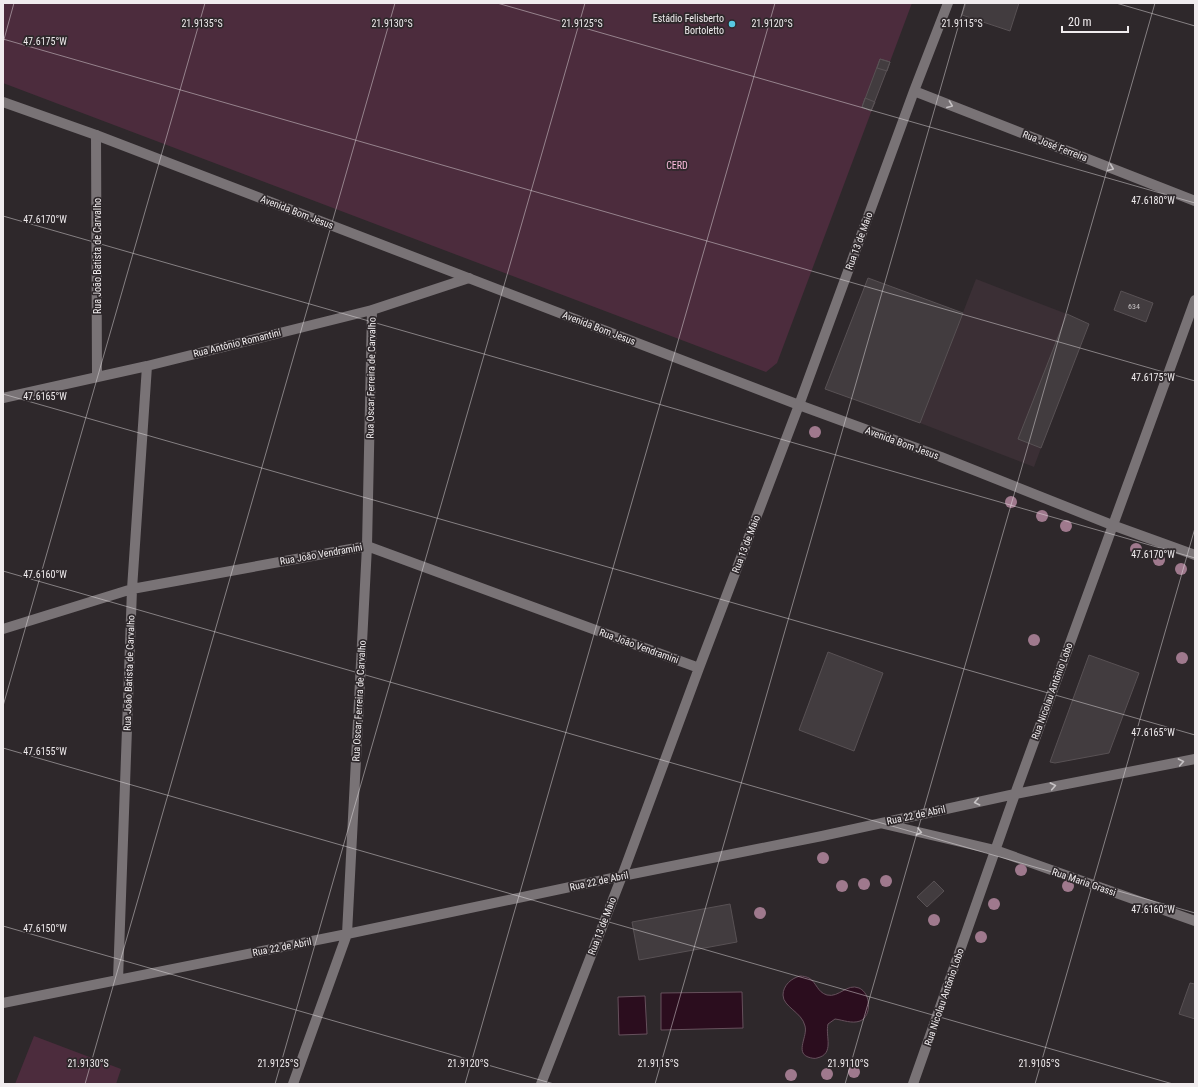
<svg xmlns="http://www.w3.org/2000/svg" width="1198" height="1087" font-family="'Roboto Condensed',sans-serif">
	<style>
		.built { fill: #3b2f35 }
		.green { fill: #4c2c3d }
		.water { fill: #2b0d1e; stroke: #66505c }
		.building { fill: #423c3f; stroke: #585154 }
		.lines { fill: none; stroke-linecap: round; stroke-linejoin: round }
		.minor { stroke: #797376; stroke-width: 10 }
		.tertiary { stroke: #797376; stroke-width: 10 }
		.tree { fill: #9f798d }
		.oneway { stroke: #c6c2c4 }
		.ticks { fill: none; stroke: #f0ecee; stroke-width: 1; stroke-opacity: 0.45 }
		.poi-dot { fill: #58c9e3; stroke: #2e282b; stroke-width: 1.5 }
		.labels { text-anchor: middle; dominant-baseline: central; stroke-width: 3.5; stroke-linejoin: round; paint-order: stroke }
		.number-label { font-size: 8px; fill: #c4c0c2 }
		.poi-label { font-size: 10px; fill: #f0ecee; stroke: #2e282b; text-anchor: end }
		.street-label { font-size: 10px; fill: #f0ecee; stroke: #2e282b }
		.park-label { font-size: 10px; fill: #fcbcdd; stroke: #2e282b }
		.ticks-label { font-size: 10px; text-anchor: middle; fill: #f0ecee; stroke: #2e282b; stroke-width: 3.5; stroke-linejoin: round; paint-order: stroke }
	</style>
	<rect width="100%" height="100%" fill="#2e282b"/>
	<!-- built -->
	<path class="built" d="M976,279L1067,314L1019,439L1041,448L1034,467L920,423Z"/>
	<!-- green -->
	<path class="green" d="M3,3H912L777,363L766,372L3,83Z
		M34,1036L121,1069L116,1084H15Z"/>
	<!-- water -->
	<path class="water" d="M800,976C803,976 807,977 809,978C817,983 817,992 827,995C839,998 847,983 859,988C871,993 872,1016 860,1021C852,1024 843,1020 835,1019L828,1024C825,1036 835,1054 817,1058C815,1059 811,1058 808,1057C795,1052 808,1036 805,1026C802,1012 783,1007 783,995C783,985 792,978 800,976Z
		M742,992L743,1028L661,1030V993Z
		M645,996L647,1034L619,1035L618,997Z"/>
	<!-- building -->
	<path class="building" d="M966,3H1019L1010,31L962,15Z
		M880,59L890,62L871,111L862,107Z
		M880,59L890,62L887,71L877,68Z
		M865,98L875,102L871,111L862,107Z
		M868,278L963,313L920,423L825,389Z
		M1121,291L1153,303L1146,322L1114,310Z
		M1067,314L1089,324L1041,448L1018,439Z
		M828,652L883,673L854,751L799,730Z
		M1089,655L1139,673L1109,753L1055,763L1050,762Z
		M934,881L944,891L927,907L917,897Z
		M730,904L737,942L639,960L632,922Z
		M1190,983L1195,984V1019L1179,1014Z"/>
	<g class="lines">
		<!-- minor -->
		<path class="minor" d="M914,91L1195,201
			M96,135L97,377
			M3,398L147,366L372,310L469,278
			M3,629L132,589L367,546L699,668
			M884,824L995,850L1195,921
			M118,980L132,589L147,366
			M3,1003L347,934L622,876L822,836L1015,794L1195,759
			M293,1084L347,934L367,546L372,310
			M541,1084L622,876L699,668L799,405L914,91L948,3
			M913,1084L1015,794L1195,300"/>
		<!-- tertiary -->
		<path class="tertiary" d="M3,102L96,135L799,405L941,457L1112,525L1195,555"/>
	</g>
	<!-- trees -->
	<g class="tree">
		<circle cx="815" cy="432" r="6"/>
		<circle cx="1011" cy="502" r="6"/>
		<circle cx="1042" cy="516" r="6"/>
		<circle cx="1066" cy="526" r="6"/>
		<circle cx="1136" cy="549" r="6"/>
		<circle cx="1159" cy="560" r="6"/>
		<circle cx="1181" cy="569" r="6"/>
		<circle cx="1034" cy="640" r="6"/>
		<circle cx="1182" cy="658" r="6"/>
		<circle cx="823" cy="858" r="6"/>
		<circle cx="1021" cy="870" r="6"/>
		<circle cx="886" cy="881" r="6"/>
		<circle cx="864" cy="884" r="6"/>
		<circle cx="842" cy="886" r="6"/>
		<circle cx="1068" cy="886" r="6"/>
		<circle cx="994" cy="904" r="6"/>
		<circle cx="760" cy="913" r="6"/>
		<circle cx="934" cy="920" r="6"/>
		<circle cx="981" cy="937" r="6"/>
		<circle cx="854" cy="1072" r="6"/>
		<circle cx="827" cy="1074" r="6"/>
		<circle cx="791" cy="1075" r="6"/>
	</g>
	<!-- one-way arrows -->
	<defs><path id="oneway-chevron" d="M-2-3.5L2.5 0L-2 3.5" fill="none" stroke-width="1.6" stroke-linecap="round" stroke-linejoin="round"/></defs>
	<g class="oneway">
		<use href="#oneway-chevron" transform="translate(950 105) rotate(21)"/>
		<use href="#oneway-chevron" transform="translate(1111 168) rotate(21)"/>
		<use href="#oneway-chevron" transform="translate(1181 762) rotate(-11)"/>
		<use href="#oneway-chevron" transform="translate(1053 786) rotate(-11)"/>
		<use href="#oneway-chevron" transform="translate(977 802) rotate(168)"/>
		<use href="#oneway-chevron" transform="translate(919 832) rotate(14)"/>
	</g>
	<!-- ticks -->
	<path class="ticks" d="M497,3L1195,203M1116,3L1195,26M3,39L1195,381M3,43L14,3M3,216L1195,558M3,394L1195,735M3,571L1195,913M3,706L205,3M3,748L1173,1084M3,926L554,1084M85,1084L395,3M275,1084L585,3M465,1084L775,3M655,1084L965,3M845,1084L1155,3M1035,1084L1195,528"/>
	<!-- markers -->
	<circle class="poi-dot" cx="732" cy="24" r="4"/>
	<g class="labels">
		<!-- number labels -->
		<g class="number-label">
			<text x="1134" y="306">634</text>
		</g>
		<!-- poi labels -->
		<g class="poi-label">
			<text x="724" y="18">Estádio Felisberto<tspan x="724" dy="12">Bortoletto</tspan></text>
		</g>
		<!-- street labels -->
		<g class="street-label">
			<text transform="translate(1055 146) rotate(21)">Rua José Ferreira</text>
			<text transform="translate(297 212) rotate(21)">Avenida Bom Jesus</text>
			<text transform="translate(859 241) rotate(-70)">Rua 13 de Maio</text>
			<text transform="translate(97 256) rotate(-90)">Rua João Batista de Carvalho</text>
			<text transform="translate(599 328) rotate(21)">Avenida Bom Jesus</text>
			<text transform="translate(237 343) rotate(-14)">Rua Antônio Romantini</text>
			<text transform="translate(371 378) rotate(-89)">Rua Oscar Ferreira de Carvalho</text>
			<text transform="translate(902 443) rotate(20)">Avenida Bom Jesus</text>
			<text transform="translate(746 544) rotate(-69)">Rua 13 de Maio</text>
			<text transform="translate(321 554) rotate(-10)">Rua João Vendramini</text>
			<text transform="translate(639 646) rotate(20)">Rua João Vendramini</text>
			<text transform="translate(129 673) rotate(-88)">Rua João Batista de Carvalho</text>
			<text transform="translate(1052 691) rotate(-70)">Rua Nicolau Antônio Lobo</text>
			<text transform="translate(359 701) rotate(-87)">Rua Oscar Ferreira de Carvalho</text>
			<text transform="translate(916 815) rotate(-12)">Rua 22 de Abril</text>
			<text transform="translate(599 881) rotate(-12)">Rua 22 de Abril</text>
			<text transform="translate(1084 882) rotate(19)">Rua Maria Grassi</text>
			<text transform="translate(602 926) rotate(-69)">Rua 13 de Maio</text>
			<text transform="translate(282 947) rotate(-11)">Rua 22 de Abril</text>
			<text transform="translate(944 997) rotate(-71)">Rua Nicolau Antônio Lobo</text>
		</g>
		<!-- park labels -->
		<g class="park-label">
			<text x="677" y="165">CERD</text>
		</g>
	</g>
	<g class="ticks-label">
		<text x="202" y="27">21.9135°S</text>
		<text x="392" y="27">21.9130°S</text>
		<text x="582" y="27">21.9125°S</text>
		<text x="772" y="27">21.9120°S</text>
		<text x="962" y="27">21.9115°S</text>
		<text x="45" y="45">47.6175°W</text>
		<text x="1153" y="204">47.6180°W</text>
		<text x="45" y="223">47.6170°W</text>
		<text x="1153" y="381">47.6175°W</text>
		<text x="45" y="400">47.6165°W</text>
		<text x="1153" y="558">47.6170°W</text>
		<text x="45" y="578">47.6160°W</text>
		<text x="1153" y="736">47.6165°W</text>
		<text x="45" y="755">47.6155°W</text>
		<text x="1153" y="913">47.6160°W</text>
		<text x="45" y="932">47.6150°W</text>
		<text x="88" y="1067">21.9130°S</text>
		<text x="278" y="1067">21.9125°S</text>
		<text x="468" y="1067">21.9120°S</text>
		<text x="658" y="1067">21.9115°S</text>
		<text x="848" y="1067">21.9110°S</text>
		<text x="1039" y="1067">21.9105°S</text>
	</g>
	<!-- border -->
	<rect width="1198" height="1087" fill="none" stroke="#f0ecee" stroke-width="8"/>
	<!-- scale -->
	<path d="M1062 26v6h66v-6" fill="none" stroke="#f0ecee" stroke-width="2"/>
	<text x="1068" y="26" font-size="12" fill="#f0ecee" stroke="#2e282b" stroke-width="3" paint-order="stroke">20 m</text>
</svg>
